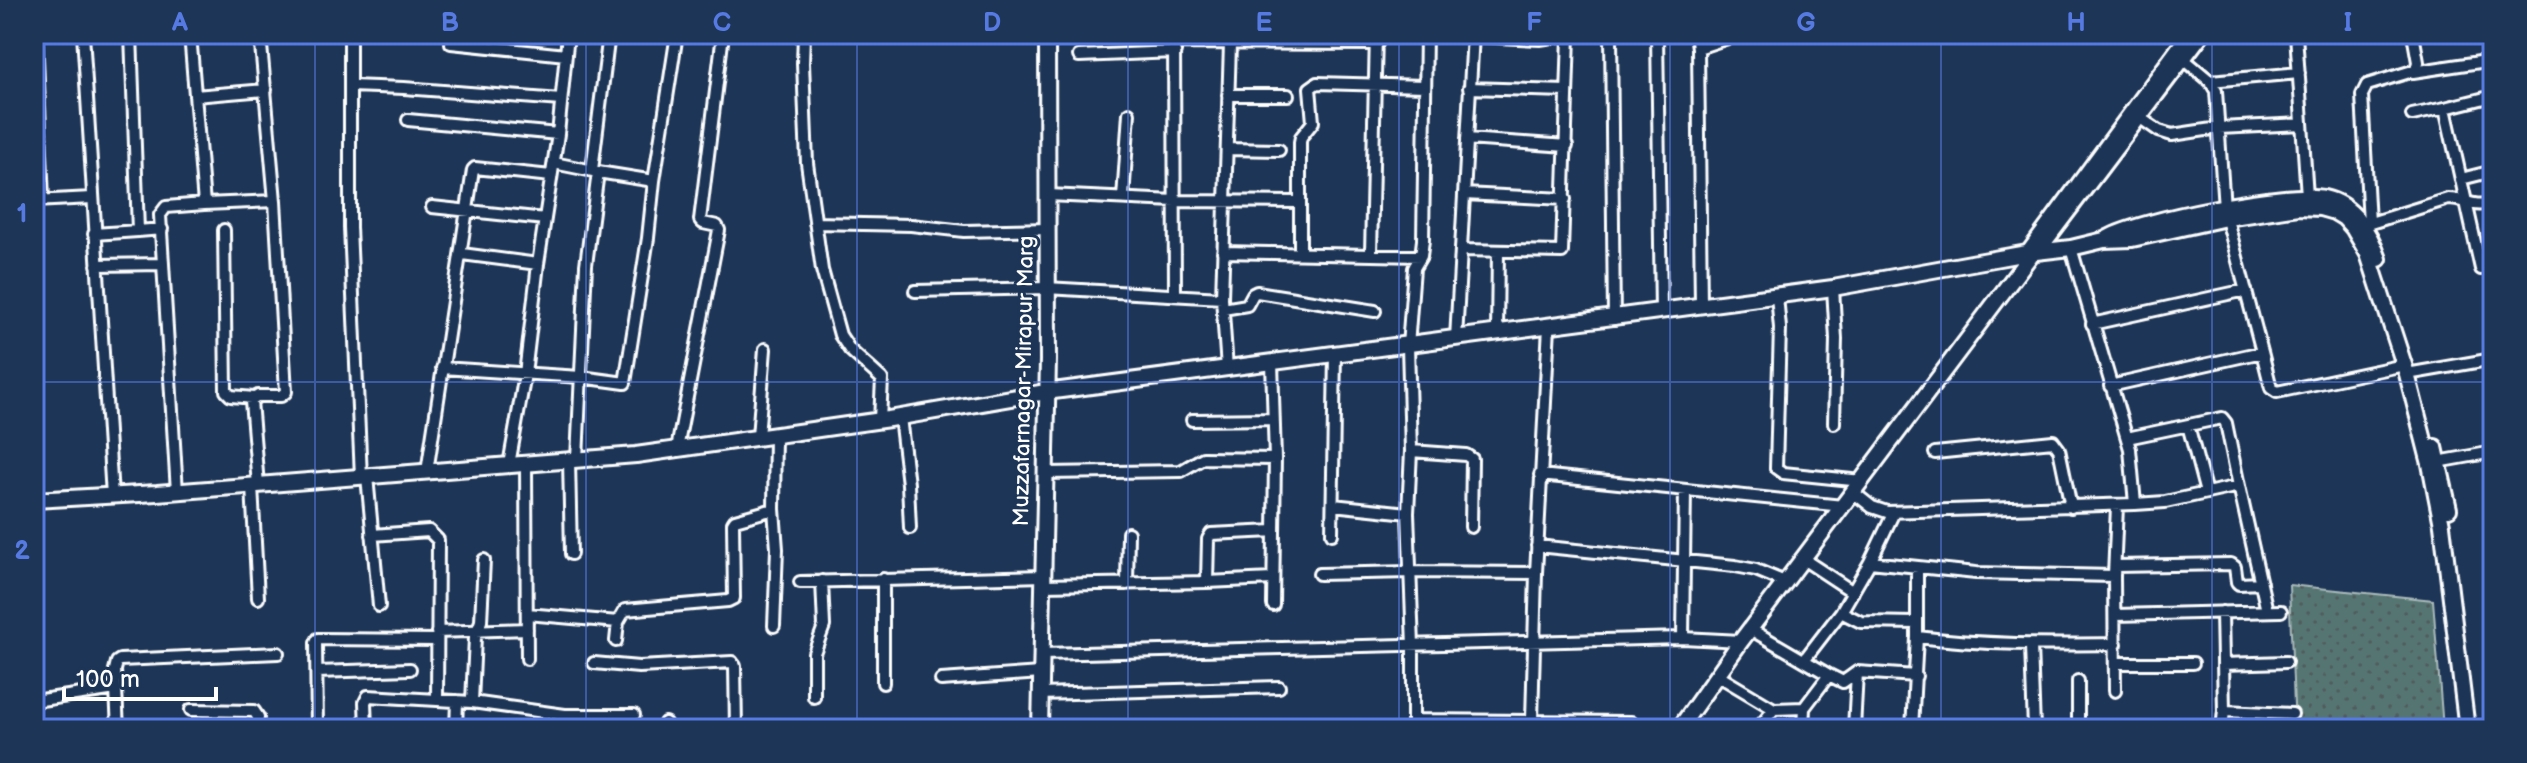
<svg xmlns="http://www.w3.org/2000/svg" width="2527" height="763" font-family="'Balsamiq Sans',sans-serif">
	<style>
		.grass { fill: url(#grass-dots); stroke: #aabab9; stroke-width: 2 }
		.lines { fill: none; stroke-linecap: round; stroke-linejoin: round }
		.minor-casing { stroke: #fff; stroke-width: 16 }
		.tertiary-casing { stroke: #fff; stroke-width: 18 }
		.secondary-casing { stroke: #fff; stroke-width: 20 }
		.minor { stroke: #1d3557; stroke-width: 10 }
		.tertiary { stroke: #1d3557; stroke-width: 12 }
		.secondary { stroke: #1d3557; stroke-width: 14 }
		.grid { fill: none; stroke: #567ae2; stroke-width: 2; stroke-opacity: 0.55 }
		.labels { text-anchor: middle; dominant-baseline: central; stroke-width: 6; stroke-linejoin: round; paint-order: stroke }
		.street-label { font-size: 22px; fill: #fff; stroke: #1d3557 }
		.neatline { fill: none; stroke: #567ae2; stroke-width: 3 }
		.grid-label { font-size: 26px; text-anchor: middle; font-weight: bold; fill: #567ae2 }
	</style>
	<defs>
		<pattern id="grass-dots" width="8" height="8" patternUnits="userSpaceOnUse" patternTransform="scale(2)"><rect width="8" height="8" fill="#557473"/><path d="M2 2h.1M6 6h.1" fill="none" stroke="#505c5c" stroke-width="1.8" stroke-linecap="round"/></pattern>
	</defs>
	<rect width="100%" height="100%" fill="#1d3557"/>
	<filter id="ink" filterUnits="userSpaceOnUse"><feTurbulence type="fractalNoise" baseFrequency=".0125" numOctaves="2"/><feDisplacementMap in="SourceGraphic" scale="16" xChannelSelector="R" yChannelSelector="G"/><feConvolveMatrix kernelMatrix="1 2 1 2 8 2 1 2 1" color-interpolation-filters="sRGB"/></filter>
	<g filter="url(#ink)">
		<!-- grass -->
		<path class="grass" d="M2289,585L2433,600L2443,729H2295Z"/>
		<g class="lines">
			<!-- minor casing -->
			<g class="minor-casing">
				<path id="minor" d="M36,34L43,200
					M83,34L112,496
					M131,34L138,231L162,229
					M190,34L204,204L275,201
					M350,34V227L361,477
					M804,34L803,63L807,163L822,270L840,335L850,350L882,379L880,420
					M1174,34L1175,295
					M1611,34L1614,319
					M1657,34L1661,312
					M1696,34L1698,48L1701,306
					M2296,34L2307,196
					M1473,36L1540,39L1572,34
					M190,37L248,34
					M451,43L566,55
					M1174,43L1377,44
					M1698,48L1740,34
					M2179,55L2210,81L2216,91L2224,208L2262,352
					M1079,56L1175,52
					M2413,72L2493,60
					M2210,81L2299,73
					M350,86L404,88L561,100
					M1469,88L1567,91
					M1228,95H1288
					M195,96L266,90
					M2136,115L2159,131L2172,135L2219,128L2302,124
					M2412,115L2445,108
					M408,120L558,134
					M1467,139L1567,146
					M1227,149L1279,150
					M554,163L598,172L586,265L577,459
					M592,170L609,34
					M598,172L654,181L677,34
					M2461,179L2493,171
					M1464,194L1565,199
					M1048,195L1175,201L1299,202
					M1123,198L1129,113
					M34,201L92,198
					M432,207L545,219
					M815,223L911,225L964,231L1048,229
					M2369,223L2362,95L2367,85L2416,70L2418,62L2413,34
					M2364,225L2448,199C2467,199 2471,208 2493,203
					M224,230L226,391L231,396L254,398
					M94,234L138,231
					M1462,250L1562,252L1569,35
					M1223,252L1421,256
					M1300,252V142L1301,137L1313,122L1310,88L1317,83L1425,86
					M1371,253L1376,34
					M462,254L538,264
					M97,265L163,264
					M2481,269L2445,108L2493,96
					M1833,288L1836,339L1834,423
					M915,291L1046,288L1222,298
					M1777,296L1780,328L1776,468L1783,473L1862,481
					M1223,309L1247,305L1253,294L1257,292L1375,311
					M2092,324L2246,290
					M1497,334L1498,251
					M1456,339L1473,34
					M442,368L581,377L625,383L648,238L654,181
					M1227,369L1222,298L1230,44
					M2407,374L2493,359
					M2110,386L2262,352L2271,388L2277,392L2404,365
					M900,417L908,484L910,528
					M1192,420L1273,419
					M2188,425L2206,493
					M758,437L765,349
					M2127,438L2222,418L2226,423L2239,486L2165,502L2135,504
					M677,449L719,230L717,226L703,223L700,220L723,34
					M1411,451L1466,455L1472,459L1471,527
					M1935,453L2053,441L2059,449L2071,507
					M569,460L571,554
					M2432,463L2493,452
					M526,464L527,659
					M509,465L525,374L538,264L558,134L568,34
					M427,472L473,170L475,168L551,176
					M1046,473L1181,471L1203,458L1275,459L1272,363
					M1540,475L1843,506
					M367,476L379,606
					M258,485L251,401L258,396H281L286,392L275,201L260,34
					M252,486L258,598
					M2239,486L2267,611
					M177,492L160,215L166,207L204,204
					M1853,492L1872,507L1887,512L2135,504L2130,449L2071,248
					M1333,505L1408,513
					M1332,534L1335,353
					M372,535L429,531L438,540L437,700
					M1537,546L1735,566L1756,570L1785,582
					M1803,559L1853,592
					M1870,562L1894,512
					M2115,566L2231,564L2235,567L2237,582L2239,584L2261,583
					M1319,574L1410,572L1536,573
					M1273,579L1207,582L1208,539L1211,534L1274,531
					M800,582L1044,576
					M1127,584L1128,533
					M1043,585L1207,582
					M1273,605L1275,459
					M1841,612L1861,622L1916,623
					M2222,612L2224,711L2222,729
					M527,614L618,622
					M2115,615L2281,611
					M774,626L777,549L774,509
					M1750,629L1829,675
					M437,632L527,629
					M1917,637C1983,645 2049,645 2116,644
					M1683,638L1741,641
					M616,641L618,622L625,610L728,601L734,598L733,523L735,520L774,509L775,435
					M2031,646L2034,729
					M1042,654L1683,638L1685,490
					M1804,660L1841,612L1870,562L1976,573L2114,576
					M594,663L639,667L732,662L735,666L736,729
					M2116,663H2193
					M2223,664L2286,662
					M317,672L410,669
					M1717,675L1774,709
					M941,680L1041,673
					M2078,681V729
					M883,683V579
					M2115,691L2114,576L2117,506
					M1039,694L1279,687
					M814,697V653L824,626L822,581
					M34,701L116,689
					M472,702L475,637L481,621L484,560
					M191,710L254,711L258,717L257,729
					M2224,711L2292,714
					M1413,720L1631,722
					M1532,720L1536,573L1549,326
					M665,723L666,729
					M118,729L115,670L117,662L120,660L278,653
					M317,729L316,643L318,639L437,640
					M366,729L365,702L368,696L472,702L565,715H634
					M456,729L457,701
					M564,729L565,715
					M1413,729V646L1408,513L1411,451L1408,346L1414,268L1421,256L1423,240L1426,34
					M1758,729L1774,709L1804,708L1829,675L1843,682L1857,672L1916,676
					M1803,729L1804,708
					M1854,729L1857,672
					M1912,729L1917,637V567
					M1966,729L1973,727L1994,729"/>
			</g>
			<!-- tertiary casing -->
			<g class="tertiary-casing">
				<path id="tertiary" d="M2039,251L2203,34
					M2027,253L2188,34"/>
			</g>
			<!-- secondary casing -->
			<g class="secondary-casing">
				<path id="secondary" d="M2108,238C2139,220 2289,190 2324,198C2353,204 2370,233 2379,259
					M2435,447L2449,509
					M34,500L157,493L636,455L889,419L1046,392L1833,288L2027,253L2071,248L2104,240L2132,239L2226,218L2298,207L2320,208L2334,212L2344,218L2353,228L2368,254L2407,374L2430,464L2442,525L2467,729
					M1040,729L1048,360L1047,34
					M1679,729L1741,641L2033,252"/>
			</g>
			<!-- minor -->
			<use href="#minor" class="minor"/>
			<!-- tertiary -->
			<use href="#tertiary" class="tertiary"/>
			<!-- secondary -->
			<use href="#secondary" class="secondary"/>
		</g>
	</g>
	<!-- grid -->
	<path class="grid" d="M315,34V729M586,34V729M857,34V729M1128,34V729M1399,34V729M1670,34V729M1941,34V729M2212,34V729M34,382H2493"/>
	<g class="labels">
		<!-- street labels -->
		<g class="street-label">
			<text transform="translate(1024 381) rotate(-89)">Muzzafarnagar-Mirapur Marg</text>
		</g>
	</g>
	<!-- margin -->
	<rect width="2527" height="763" fill="none" stroke="#1d3557" stroke-width="88"/>
	<!-- scale -->
	<path d="M64 687v12h152v-12" fill="none" stroke="#ffffff" stroke-width="4"/>
	<text x="76" y="687" font-size="24" fill="#ffffff" stroke="#1d3557" stroke-width="6" paint-order="stroke">100 m</text>
	<rect x="44" y="44" width="2439" height="675" class="neatline"/>
	<g class="grid-label">
		<text x="180" y="31">A</text>
		<text x="450" y="31">B</text>
		<text x="722" y="31">C</text>
		<text x="992" y="31">D</text>
		<text x="1264" y="31">E</text>
		<text x="1534" y="31">F</text>
		<text x="1806" y="31">G</text>
		<text x="2076" y="31">H</text>
		<text x="2348" y="31">I</text>
		<text x="22" y="222">1</text>
		<text x="22" y="559">2</text>
	</g>
</svg>
